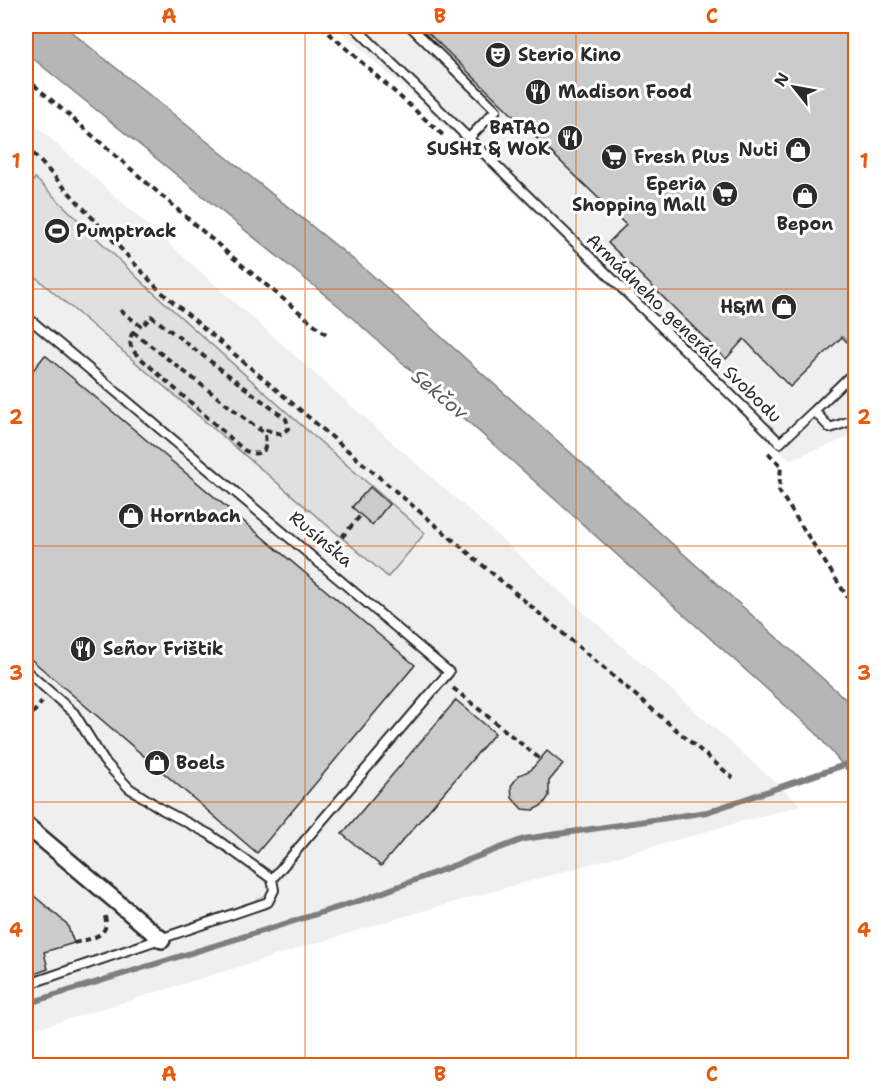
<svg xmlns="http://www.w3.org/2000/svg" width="881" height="1091" font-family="'Shantell Sans',sans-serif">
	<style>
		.built { fill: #efefef }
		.green { fill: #e0e0e0; stroke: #868686; stroke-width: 1.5 }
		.water { fill: #b6b6b6; stroke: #7e7e7e; stroke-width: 1.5 }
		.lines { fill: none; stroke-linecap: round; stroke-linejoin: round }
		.stream { stroke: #7e7e7e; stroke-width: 6 }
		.building { fill: #cbcbcb; stroke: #2b2b2b; stroke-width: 1.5 }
		.lane-casing { stroke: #2b2b2b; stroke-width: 12 }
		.street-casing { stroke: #2b2b2b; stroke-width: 20 }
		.path { stroke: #2b2b2b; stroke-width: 4; stroke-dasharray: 6 4.5; stroke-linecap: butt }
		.lane { stroke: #fff; stroke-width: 8 }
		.street { stroke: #fff; stroke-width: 15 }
		.grid { fill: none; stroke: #e8590c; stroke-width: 1.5; stroke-opacity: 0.55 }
		.labels { text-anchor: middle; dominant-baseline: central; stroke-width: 6; stroke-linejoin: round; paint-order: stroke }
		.poi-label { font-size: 18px; font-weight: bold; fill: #2b2b2b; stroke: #fff; text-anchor: start }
		.street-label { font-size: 18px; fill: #2b2b2b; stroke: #fff }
		.water-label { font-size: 20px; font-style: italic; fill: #5c5c5c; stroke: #fff }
		.neatline { fill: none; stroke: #e8590c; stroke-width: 2 }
		.grid-label { font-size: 20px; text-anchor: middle; font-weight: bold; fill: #e8590c }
	</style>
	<rect width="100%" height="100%" fill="#fff"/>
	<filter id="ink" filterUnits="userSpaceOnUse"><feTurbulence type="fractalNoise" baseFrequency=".0167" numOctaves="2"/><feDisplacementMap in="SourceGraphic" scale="12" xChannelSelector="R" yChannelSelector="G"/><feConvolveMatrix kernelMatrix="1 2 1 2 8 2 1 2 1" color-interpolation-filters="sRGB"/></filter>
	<g filter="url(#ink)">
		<!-- built -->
		<path class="built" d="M335,26H855V435L789,460L423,105Z
			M26,117L801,805L405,916L26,1032Z"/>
		<!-- green -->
		<path class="green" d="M35,178L144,284L300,424L425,533L388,577L26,269V192Z"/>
		<!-- water -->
		<path class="water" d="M26,26H64L370,273L850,703L855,709V780L816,733L340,307L26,53Z"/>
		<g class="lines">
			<!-- stream -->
			<path class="stream" d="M26,1004L365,899L524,839L707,812L856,761"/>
		</g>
		<!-- building -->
		<path class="building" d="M421,26H855V350L842,337L790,387L744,339L726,359L608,243L626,225Z
			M45,355L415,665L257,853L26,655V379Z
			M370,487L389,504L372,525L352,507Z
			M456,700L495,733L381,866L342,834Z
			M547,751L563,764L549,781V796L543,805L533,810L522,809L512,798L511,786L519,775L531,770Z
			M26,889L67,924L74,943L44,952L48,969L26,977Z"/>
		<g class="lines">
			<!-- lane casing -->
			<g class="lane-casing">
				<path id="lane" d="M354,26L780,443L814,411
					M410,26L496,110L469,138
					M26,316L449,672L272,879
					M856,370L814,411L830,428L856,419
					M26,671L74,713L104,761L129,788L163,810L209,834L272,879L274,890L268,902L26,985"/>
			</g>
			<!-- street casing -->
			<g class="street-casing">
				<path id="street" d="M26,825L162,940"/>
			</g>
			<!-- path -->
			<path class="path" d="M321,26L445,137
				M26,78L237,261L326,334
				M26,146L159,290L733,778
				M26,170L27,169
				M120,310L142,327L151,316L286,419L289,428L281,434L259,428
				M133,332L260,430L265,434L266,445L264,450C258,455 251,454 244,450L137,355C130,348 128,341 133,332Z
				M768,453L781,466L779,491L850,601L856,606
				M328,553L361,515
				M453,688L540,759
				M26,722L42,702
				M74,943C90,939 113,936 104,914"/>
			<!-- lane -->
			<use href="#lane" class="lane"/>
			<!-- street -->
			<use href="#street" class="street"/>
		</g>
	</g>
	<!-- grid -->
	<path class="grid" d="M305,26V1066M576,26V1066M26,289H856M26,546H856M26,802H856"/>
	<!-- icons -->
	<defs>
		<g id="theatre-disc" transform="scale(1.35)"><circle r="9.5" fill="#2b2b2b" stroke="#fff"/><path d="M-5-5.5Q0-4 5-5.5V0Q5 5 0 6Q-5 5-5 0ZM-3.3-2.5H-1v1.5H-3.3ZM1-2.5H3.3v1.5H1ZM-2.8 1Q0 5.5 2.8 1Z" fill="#fff"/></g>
		<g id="restaurant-disc" transform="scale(1.35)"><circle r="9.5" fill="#2b2b2b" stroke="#fff"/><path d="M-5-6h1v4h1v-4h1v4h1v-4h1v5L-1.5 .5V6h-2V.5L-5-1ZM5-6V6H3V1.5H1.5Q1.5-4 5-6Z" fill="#fff"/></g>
		<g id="shop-disc" transform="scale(1.35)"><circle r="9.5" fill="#2b2b2b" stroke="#fff"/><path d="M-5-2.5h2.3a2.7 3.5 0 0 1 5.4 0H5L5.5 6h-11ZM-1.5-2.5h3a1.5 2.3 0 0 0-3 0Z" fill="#fff"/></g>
		<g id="supermarket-disc" transform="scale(1.35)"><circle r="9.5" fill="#2b2b2b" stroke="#fff"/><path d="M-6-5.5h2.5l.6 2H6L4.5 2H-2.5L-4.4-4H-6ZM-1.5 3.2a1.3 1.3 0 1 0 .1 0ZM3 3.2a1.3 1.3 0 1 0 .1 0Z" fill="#fff"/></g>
		<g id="stadium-disc" transform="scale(1.35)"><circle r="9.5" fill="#2b2b2b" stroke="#fff"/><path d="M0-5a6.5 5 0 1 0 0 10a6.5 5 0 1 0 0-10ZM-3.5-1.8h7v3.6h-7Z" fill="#fff"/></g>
	</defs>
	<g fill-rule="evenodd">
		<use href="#theatre-disc" x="498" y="55"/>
		<use href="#restaurant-disc" x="538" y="92"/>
		<use href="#restaurant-disc" x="570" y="138"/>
		<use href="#shop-disc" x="798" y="150"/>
		<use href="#supermarket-disc" x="614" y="157"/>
		<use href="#supermarket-disc" x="725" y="194"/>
		<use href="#shop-disc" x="805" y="196"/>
		<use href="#stadium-disc" x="57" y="231"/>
		<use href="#shop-disc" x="784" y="307"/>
		<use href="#shop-disc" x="131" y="516"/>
		<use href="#restaurant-disc" x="83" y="649"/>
		<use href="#shop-disc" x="157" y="763"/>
	</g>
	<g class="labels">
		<!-- poi labels -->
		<g class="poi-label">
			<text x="518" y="55">Sterio Kino</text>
			<text x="558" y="92">Madison Food</text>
			<text x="550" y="128" text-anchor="end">BATAO<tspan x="550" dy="21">SUSHI &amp; WOK</tspan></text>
			<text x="778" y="150" text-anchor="end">Nuti</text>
			<text x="634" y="157">Fresh Plus</text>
			<text x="706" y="184" text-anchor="end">Eperia<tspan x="706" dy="21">Shopping Mall</tspan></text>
			<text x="805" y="224" text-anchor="middle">Bepon</text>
			<text x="76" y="231">Pumptrack</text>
			<text x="764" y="307" text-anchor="end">H&amp;M</text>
			<text x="150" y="516">Hornbach</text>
			<text x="103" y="649">Señor Frištik</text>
			<text x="176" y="763">Boels</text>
		</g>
		<!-- street labels -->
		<g class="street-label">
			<text transform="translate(684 328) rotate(44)">Armádneho generála Svobodu</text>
			<text transform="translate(321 539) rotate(40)">Rusínska</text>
		</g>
		<!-- water labels -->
		<g class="water-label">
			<text transform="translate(440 394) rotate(40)">Sekčov</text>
		</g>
	</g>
	<!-- margin -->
	<rect width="881" height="1091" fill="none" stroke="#fff" stroke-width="66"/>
	<!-- north arrow -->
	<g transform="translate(794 87) rotate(301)" stroke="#ffffff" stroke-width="4.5" paint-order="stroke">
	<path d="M0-4.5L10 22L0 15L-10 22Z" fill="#2b2b2b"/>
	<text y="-9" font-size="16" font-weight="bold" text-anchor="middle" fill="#2b2b2b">N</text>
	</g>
	<rect x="33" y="33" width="815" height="1025" class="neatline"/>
	<g class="grid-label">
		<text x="169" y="23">A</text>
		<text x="440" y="23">B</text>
		<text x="712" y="23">C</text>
		<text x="16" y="168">1</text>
		<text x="864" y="168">1</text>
		<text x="16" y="424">2</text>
		<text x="864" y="424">2</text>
		<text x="16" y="680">3</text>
		<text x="864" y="680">3</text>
		<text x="16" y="937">4</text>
		<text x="864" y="937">4</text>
		<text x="169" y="1081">A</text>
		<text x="440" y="1081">B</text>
		<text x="712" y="1081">C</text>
	</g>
</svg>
